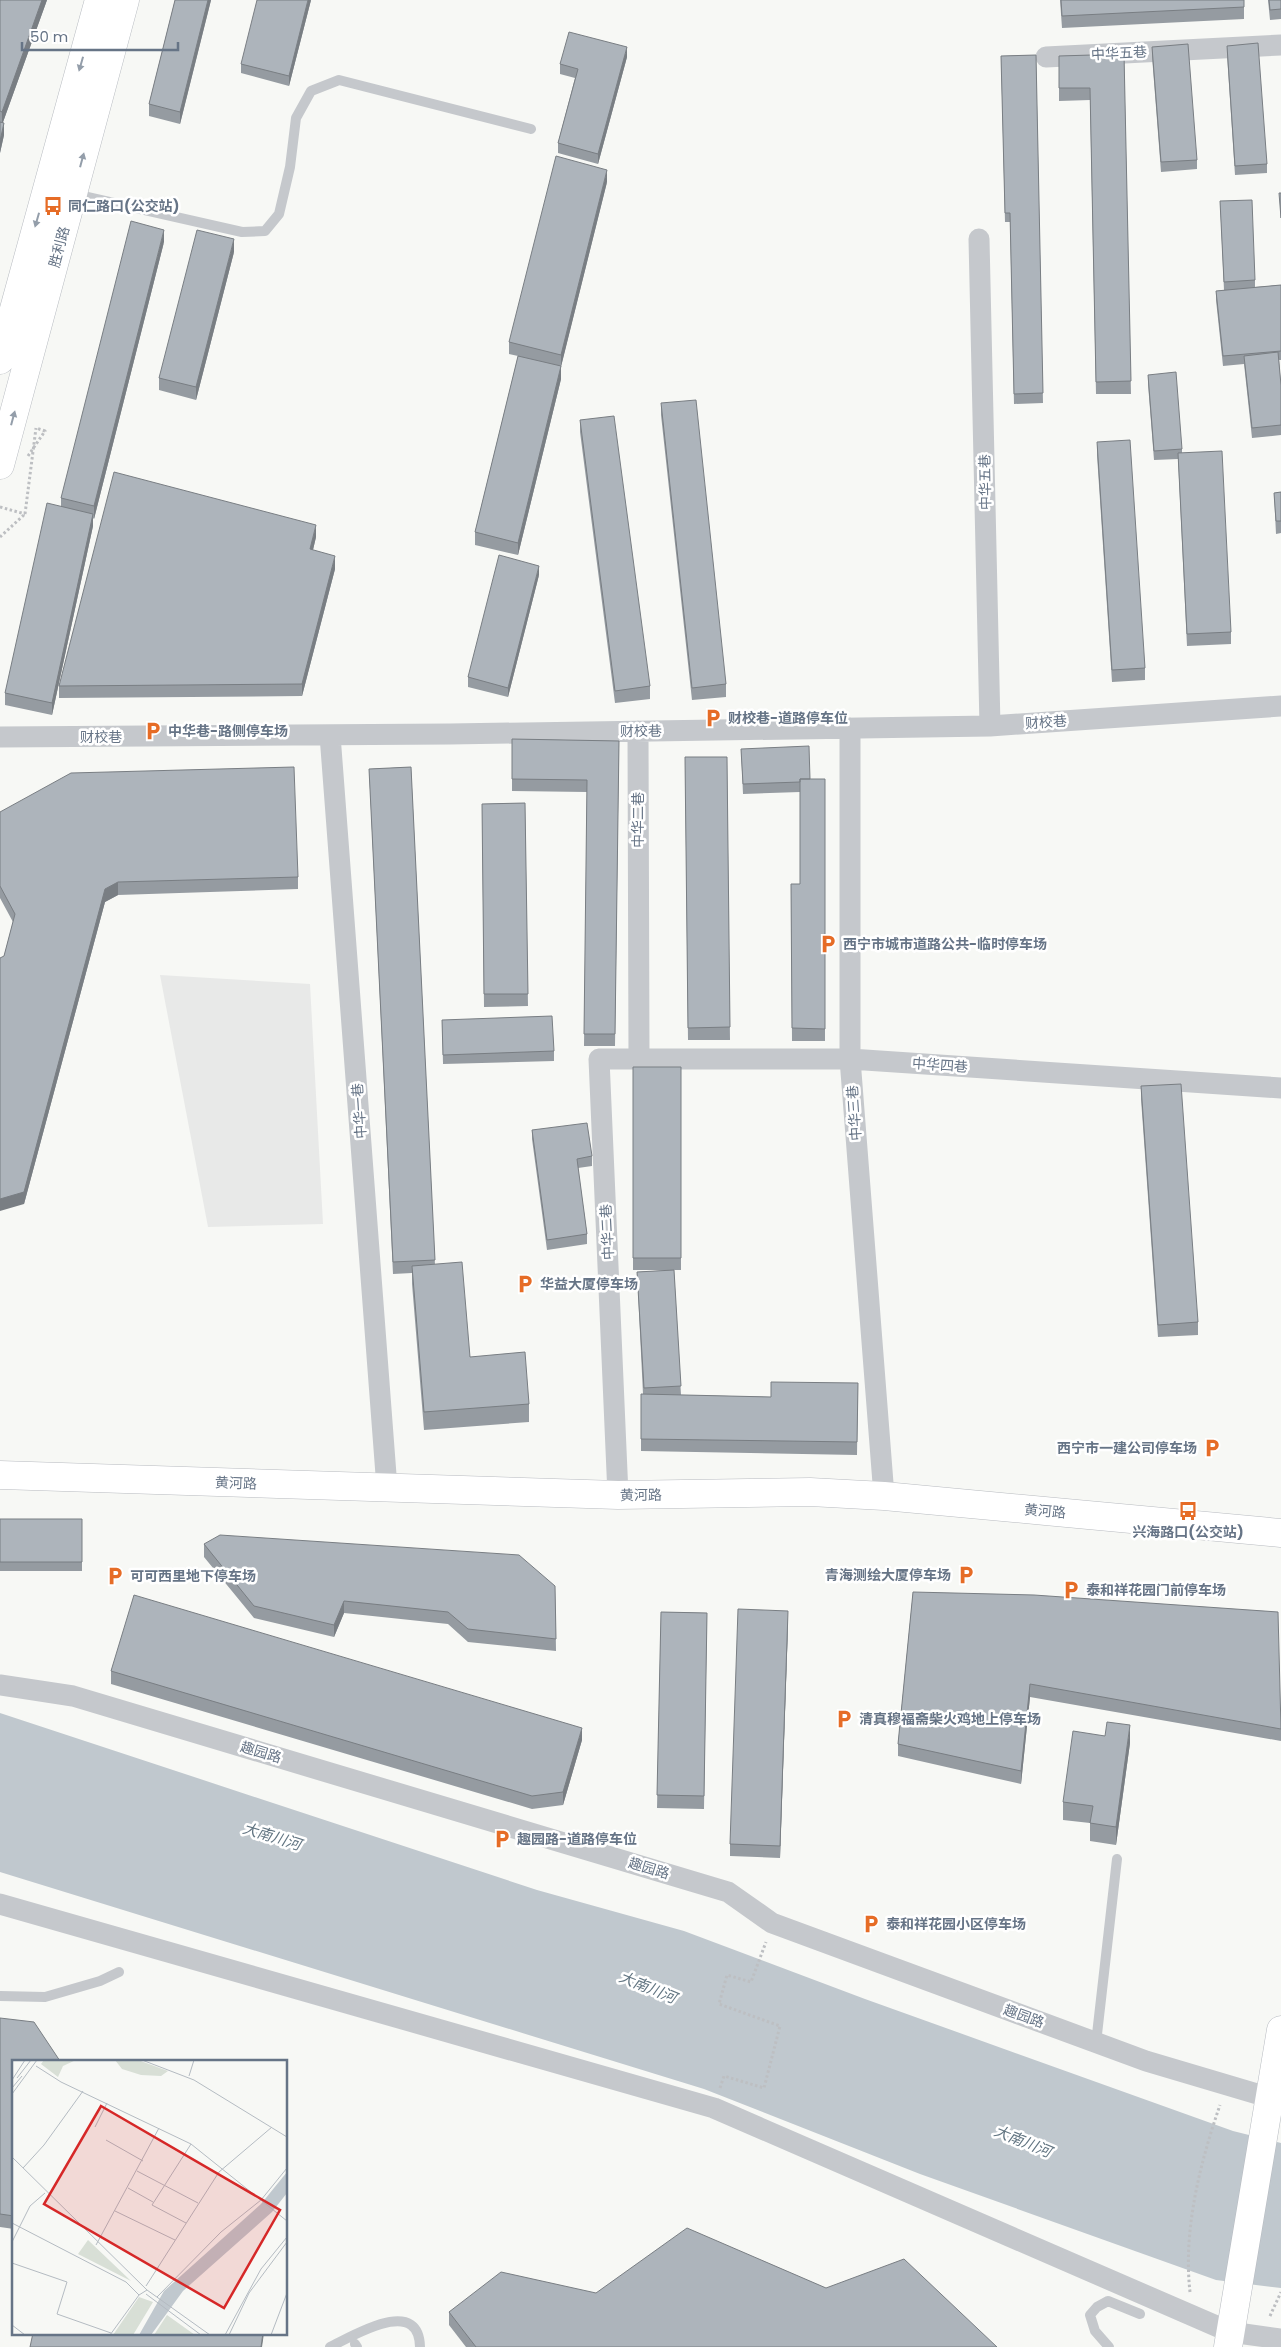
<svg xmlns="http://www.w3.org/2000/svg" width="1281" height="2347" font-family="Poppins,'Noto Sans SC',sans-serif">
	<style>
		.built { fill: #e8e9e8 }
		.water { fill: #c0c8ce }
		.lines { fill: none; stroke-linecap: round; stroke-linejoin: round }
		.secondary-casing { stroke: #b7bbc1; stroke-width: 29 }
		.primary-casing { stroke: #b8bbc0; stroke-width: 29 }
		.path { stroke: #bdbfc2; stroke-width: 3; stroke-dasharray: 2.5 2.5; stroke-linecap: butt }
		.lane { stroke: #c5c8cc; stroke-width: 10 }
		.street { stroke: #c5c8cc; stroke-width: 21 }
		.secondary { stroke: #fff; stroke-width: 28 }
		.primary { stroke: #fff; stroke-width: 28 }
		.path-bridge { stroke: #bdbfc2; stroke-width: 3; stroke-dasharray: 2.5 2.5; stroke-linecap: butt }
		.wall { fill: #959ba1 }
		.shaded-wall { fill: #797e83 }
		.building { fill: #adb4bb; stroke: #797e83 }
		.oneway { fill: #949eaa }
		.labels { text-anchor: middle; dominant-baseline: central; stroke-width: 5; stroke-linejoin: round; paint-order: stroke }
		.street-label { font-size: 14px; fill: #667486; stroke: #fff }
		.poi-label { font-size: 14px; font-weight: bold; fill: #667486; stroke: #fff; text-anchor: start }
		.water-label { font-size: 15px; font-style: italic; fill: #627582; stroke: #fff }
		.inset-road { fill: none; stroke: #b4bbc2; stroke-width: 1 }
		.view { fill: #d62828; fill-opacity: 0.15; stroke: #d62828; stroke-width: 2.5 }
		.inset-edge { fill: none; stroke: #667486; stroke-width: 2.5 }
	</style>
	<rect width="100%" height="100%" fill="#f7f8f5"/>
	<!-- built -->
	<path class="built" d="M160,975L310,984L323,1224L208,1227Z"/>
	<!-- water -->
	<path class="water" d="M0,1713L537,1890L684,1931L865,1999L1233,2131L1281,2143V2288L1216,2280L920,2174L704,2089L0,1872Z"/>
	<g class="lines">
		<!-- secondary casing -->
		<g class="secondary-casing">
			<path id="secondary" d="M0,360L99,0
				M0,465L125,0
				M1228,2347L1281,2030"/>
		</g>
		<!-- primary casing -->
		<g class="primary-casing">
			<path id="primary" d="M0,1475L618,1495L810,1492L884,1496L1281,1533"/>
		</g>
		<!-- path -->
		<path class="path" d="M28,456L45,431L36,428
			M0,507L25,514
			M0,537L25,514
			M720,2088L724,2076L764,2088L780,2026L719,2004L727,1975L751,1982L766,1942
			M1190,2292C1183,2230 1200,2163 1220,2105
			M1270,2316L1281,2292"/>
		<!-- lane -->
		<path class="lane" d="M74,194L242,232L265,231L279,214L290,167L296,118L311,91L339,80L531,129
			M0,1996L45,1997L100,1981L119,1972
			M1096,2043L1117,1859
			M355,2344L357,2347
			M330,2347C353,2336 419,2295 420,2347
			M1109,2347L1095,2331L1090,2315L1097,2307L1108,2301L1140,2314"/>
		<!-- street -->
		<path class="street" d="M1046,57L1281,45
			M979,239L990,726
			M850,728V1059L884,1496
			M638,731L639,1059
			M330,735L387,1488
			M0,737L450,734L990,726L1281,706
			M618,1495L599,1059H850L1281,1088
			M0,1685L73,1696L728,1892L772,1923L1146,2061L1281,2101
			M0,1904L714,2108L1230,2332L1281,2339"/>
		<!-- secondary -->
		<use href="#secondary" class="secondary"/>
		<!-- primary -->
		<use href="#primary" class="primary"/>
		<!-- path-bridge -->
		<path class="path-bridge" d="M25,514L36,428"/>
	</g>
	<!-- wall -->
	<path class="wall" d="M0,0H47L3,122L4,135L0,153Z
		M175,0H211L180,124L149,116V104Z
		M311,0L289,86L241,73V64Z
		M1060,0H1244V19L1062,28Z
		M1268,0H1281V19L1270,20Z
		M1227,46L1267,164V173L1235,175L1227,55Z
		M1152,47L1197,160V169L1161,172L1152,56Z
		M1124,54L1131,394H1096L1090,100L1059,101V56Z
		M1036,55L1043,403L1014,404L1010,222H1005L1001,56Z
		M627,57L598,164L558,153V143L575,78L560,74V64Z
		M607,182L561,366V379L518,555L475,545V532L518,356L509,354V342Z
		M1220,201L1255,280V287L1281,285V360H1279L1281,385V435L1252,438L1244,364L1223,366L1216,300V291L1224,290Z
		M164,242L94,519L93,518V526L52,715L5,705V693L61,507V498Z
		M234,252L196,400L159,390V378Z
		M1148,375L1182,449V453L1231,632V644L1187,646L1178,459L1154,460L1148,384Z
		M661,403L726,684V697L692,700L661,415Z
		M580,420L650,686V699L615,703L580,432Z
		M1097,442L1145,668V680L1112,682L1097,455Z
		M1281,492V533L1276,534L1274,493Z
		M316,537L313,550L335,569L302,696L59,698V686Z
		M539,575L508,697L468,687V677Z
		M512,739L619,741L615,1046H584L587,792L512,791Z
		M741,749L810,779H825V1041H792L791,884H800V792L743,794Z
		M685,757H727L730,1040H688Z
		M411,767L435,1265L470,1357L529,1404V1422L424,1430L412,1284V1273L393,1274L369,769Z
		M525,803L528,1006L484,1007L482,804Z
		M0,812L298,877V889L118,895L105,902L24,1204L4,956L13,922L0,898Z
		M442,1020L554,1051V1061L443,1064Z
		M633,1067H681V1270H674L681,1395L771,1397L858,1383L857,1455L641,1451V1394H643L637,1272L669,1270H633Z
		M1141,1086L1198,1322V1335L1158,1337L1141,1099Z
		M532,1130L592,1156V1166L578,1168L587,1234V1244L547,1250L532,1139Z
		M0,1519H82V1571H0Z
		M204,1544L555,1586L556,1651L468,1642L448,1624L344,1613L334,1637L254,1618L204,1557Z
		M913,1592L1281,1729V1741L1030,1697L1021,1784L898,1756V1744Z
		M661,1612L707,1613L704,1809L657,1808Z
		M788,1624L780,1858L730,1856V1844Z
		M111,1671L582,1740L563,1805L532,1809L111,1684Z
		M1130,1743L1116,1845L1090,1841V1823L1063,1820V1802Z
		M0,2018L14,2061V2229L0,2227Z
		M826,2288L997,2347H466L449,2325V2312L596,2293Z"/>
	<!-- shaded-wall -->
	<path class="shaded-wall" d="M42,0H47L2,125V112Z
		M208,0H211L180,124V112Z
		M308,0H311L289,86V76Z
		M627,47V57L598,164V154Z
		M4,123V135L0,153V141Z
		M607,170V182L561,367V355Z
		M164,230V242L94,519V506Z
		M234,239V252L196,400V387Z
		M561,366V379L518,555V543Z
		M93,514V526L52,715V703Z
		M316,525V537L310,562V549Z
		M335,556V569L302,696V684Z
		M539,566V575L508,697V688Z
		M118,882V895L105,902L24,1204L0,1211V1199L105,889Z
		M344,1601V1613L334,1637V1625Z
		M788,1611V1624L780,1858V1846Z
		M1030,1684V1697L1021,1784V1771Z
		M1130,1725V1743L1116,1845V1827Z
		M582,1728V1740L563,1805V1792Z
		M263,2333H264L262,2347H261Z"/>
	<!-- building -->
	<path class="building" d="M0,0H42L2,112L0,111Z
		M175,0H208L180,112L149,104Z
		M257,0H308L289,76L241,64Z
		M1061,0H1244V7L1062,16Z
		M1269,0H1281V9L1270,10Z
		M569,32L627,47L598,154L558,143L578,69L560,64Z
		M1258,43L1267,164L1235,166L1227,46Z
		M1188,44L1197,160L1161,162L1152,47Z
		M1124,54L1131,381L1096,382L1090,88H1059V56Z
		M1036,55L1043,393L1014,394L1010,213H1005L1001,56Z
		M0,122L4,123L0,141Z
		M556,156L607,170L561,355L509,342Z
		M1279,193H1281V218Z
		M1252,200L1255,280L1224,282L1220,201Z
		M131,221L164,230L94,506L61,498Z
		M197,230L234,239L196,387L159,378Z
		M1281,285V351L1223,356L1216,291Z
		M1278,352L1281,385V425L1252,428L1244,356Z
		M518,356L561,366L518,543L475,532Z
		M1176,372L1182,449L1154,451L1148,375Z
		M696,400L726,684L692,688L661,403Z
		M614,416L650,686L615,691L580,420Z
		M1130,440L1145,668L1112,670L1097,442Z
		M1222,451L1231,632L1187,634L1178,453Z
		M114,472L316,525L310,549L335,556L302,684L59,686Z
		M1281,492V521H1276L1274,493Z
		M47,503L93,514L52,703L5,693Z
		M499,555L539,566L508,688L468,677Z
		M512,739L619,741L615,1034H584L587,780L512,779Z
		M809,746L810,779H800V782L743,784L741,749Z
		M685,757H727L730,1027L688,1028Z
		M294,767L298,877L118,882L105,889L24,1192L0,1199V958L4,956L15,914L0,886V812L71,773Z
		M411,767L435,1260L393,1262L369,769Z
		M800,779H825V1029L792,1028L791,884H800Z
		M525,803L528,994H484L482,804Z
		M552,1016L554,1051L443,1055L442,1020Z
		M633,1067H681V1258H633Z
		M1181,1084L1198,1322L1158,1325L1141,1086Z
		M587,1123L592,1156L577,1159L587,1234L547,1240L532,1130Z
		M462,1262L470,1357L525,1352L529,1404L424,1412L412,1266Z
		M674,1270L681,1386L644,1388L637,1272Z
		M771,1382L858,1383L857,1442L641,1439V1394L771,1397Z
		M0,1519H82V1562H0Z
		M220,1535L519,1555L555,1586L556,1639L468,1629L448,1612L344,1601L334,1625L254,1606L204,1544Z
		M913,1592L1034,1595L1278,1612L1281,1729L1030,1684L1021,1771L898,1744Z
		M134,1595L582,1728L563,1792L532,1796L111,1671Z
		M738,1609L788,1611L780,1846L730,1844Z
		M661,1612L707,1613L704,1796L657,1795Z
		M1107,1722L1130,1725L1116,1827L1090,1823L1093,1806L1063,1802L1073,1731L1105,1736Z
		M0,2018L34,2022L60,2061H14V2216L0,2214Z
		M687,2228L826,2288L904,2259L997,2347H476L449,2312L501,2272L596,2293Z
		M33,2333H263L261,2347H30Z"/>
	<!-- one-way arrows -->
	<defs><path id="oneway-solid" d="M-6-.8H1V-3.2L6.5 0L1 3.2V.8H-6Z" transform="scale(1.25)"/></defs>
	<g class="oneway">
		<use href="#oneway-solid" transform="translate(81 64) rotate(106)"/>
		<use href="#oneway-solid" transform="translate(82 160) rotate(-75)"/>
		<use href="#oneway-solid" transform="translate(37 220) rotate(106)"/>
		<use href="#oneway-solid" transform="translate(13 418) rotate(-75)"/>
	</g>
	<!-- icons -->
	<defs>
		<g id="bus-bare" transform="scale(1.5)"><path d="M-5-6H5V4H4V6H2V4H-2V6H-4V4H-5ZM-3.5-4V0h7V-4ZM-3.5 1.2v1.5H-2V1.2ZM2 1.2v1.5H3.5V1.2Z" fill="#e66c26" stroke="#fff" stroke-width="2.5" paint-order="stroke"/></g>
		<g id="parking-bare" transform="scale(1.5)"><path d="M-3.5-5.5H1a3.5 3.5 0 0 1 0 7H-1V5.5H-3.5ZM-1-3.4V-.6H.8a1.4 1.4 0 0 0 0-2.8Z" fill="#e66c26" stroke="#fff" stroke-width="2.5" paint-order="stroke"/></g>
	</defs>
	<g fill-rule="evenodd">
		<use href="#bus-bare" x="53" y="206"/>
		<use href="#parking-bare" x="713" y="718"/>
		<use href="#parking-bare" x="153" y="731"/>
		<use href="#parking-bare" x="828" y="944"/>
		<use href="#parking-bare" x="525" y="1284"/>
		<use href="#parking-bare" x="1212" y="1448"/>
		<use href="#bus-bare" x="1188" y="1511"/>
		<use href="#parking-bare" x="966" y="1575"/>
		<use href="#parking-bare" x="115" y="1576"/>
		<use href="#parking-bare" x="1071" y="1590"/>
		<use href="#parking-bare" x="844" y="1719"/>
		<use href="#parking-bare" x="502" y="1839"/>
		<use href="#parking-bare" x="871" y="1924"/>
	</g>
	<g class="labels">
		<!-- street labels -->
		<g class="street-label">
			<text transform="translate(1119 53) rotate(-3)">中华五巷</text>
			<text transform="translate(59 247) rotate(-75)">胜利路</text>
			<text transform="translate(985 482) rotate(-91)">中华五巷</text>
			<text transform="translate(1046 722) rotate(-4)">财校巷</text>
			<text transform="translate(641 731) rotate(-1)">财校巷</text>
			<text x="101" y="737">财校巷</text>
			<text transform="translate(638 820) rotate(-90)">中华二巷</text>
			<text transform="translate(940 1065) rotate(4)">中华四巷</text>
			<text transform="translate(359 1111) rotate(-94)">中华一巷</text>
			<text transform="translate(854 1113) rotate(-94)">中华三巷</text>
			<text transform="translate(607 1232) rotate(-93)">中华二巷</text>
			<text transform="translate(236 1483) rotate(2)">黄河路</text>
			<text transform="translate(641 1495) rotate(-1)">黄河路</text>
			<text transform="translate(1045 1511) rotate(5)">黄河路</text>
			<text transform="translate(261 1752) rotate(17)">趣园路</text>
			<text transform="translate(649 1868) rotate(17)">趣园路</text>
			<text transform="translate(1024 2016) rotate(20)">趣园路</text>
		</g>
		<!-- poi labels -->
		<g class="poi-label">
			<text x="68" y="206">同仁路口(公交站)</text>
			<text x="728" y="718">财校巷-道路停车位</text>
			<text x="168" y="731">中华巷-路侧停车场</text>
			<text x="843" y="944">西宁市城市道路公共-临时停车场</text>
			<text x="540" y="1284">华益大厦停车场</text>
			<text x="1197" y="1448" text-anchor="end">西宁市一建公司停车场</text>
			<text x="1188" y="1532" text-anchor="middle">兴海路口(公交站)</text>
			<text x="951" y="1575" text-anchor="end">青海测绘大厦停车场</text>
			<text x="130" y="1576">可可西里地下停车场</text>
			<text x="1086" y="1590">泰和祥花园门前停车场</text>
			<text x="859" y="1719">清真穆福斋柴火鸡地上停车场</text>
			<text x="517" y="1839">趣园路-道路停车位</text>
			<text x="886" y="1924">泰和祥花园小区停车场</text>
		</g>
		<!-- water labels -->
		<g class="water-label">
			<text transform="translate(272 1836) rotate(17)">大南川河</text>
			<text transform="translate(648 1987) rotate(22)">大南川河</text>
			<text transform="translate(1023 2141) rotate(22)">大南川河</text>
		</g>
	</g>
	<!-- overview -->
	<g transform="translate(12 2060)">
		<rect width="275" height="275" fill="#f7f8f5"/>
		<path d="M32,0H64L51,6L46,17L29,4ZM103,0H126L156,11L149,16L129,15L110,9ZM76,180L119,221L66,194ZM127,237L141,242L121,275H101ZM155,255L183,275H142Z" fill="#d8dfd6"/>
		<path d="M275,112V133L260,152L171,231L139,275H127L152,231L249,144Z" fill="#c0c8ce"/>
		<path class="inset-road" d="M130,0L182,20L275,77M24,6L49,22L179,84L275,161M177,16L182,0M5,18L19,0M0,20L13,0M0,28L10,16M0,34L25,0M83,67L95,43M94,80L131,101M0,97L135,230L198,275M11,108L32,85L71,31M125,111L186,143M116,128L141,142M103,151L163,180M0,163L114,222L127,235L135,230M174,163L140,145L179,84M0,182L18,146L33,133M84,185L147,68M0,203L55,222L45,254L99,273M134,226L207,112L260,67M134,234L189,275M145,237L209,172L249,140L275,108M0,265L13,275M98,275L127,235M213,275L249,209L275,177M217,275L237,233L275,182M259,275L275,233"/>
		<path class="view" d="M89,46L268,150L212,248L32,144Z"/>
		<rect width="275" height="275" class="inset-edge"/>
	</g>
	<!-- scale -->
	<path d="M22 42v8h156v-8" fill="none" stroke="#667486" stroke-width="2.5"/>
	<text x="30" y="42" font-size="15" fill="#667486" stroke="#ffffff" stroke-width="4" paint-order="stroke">50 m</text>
</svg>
